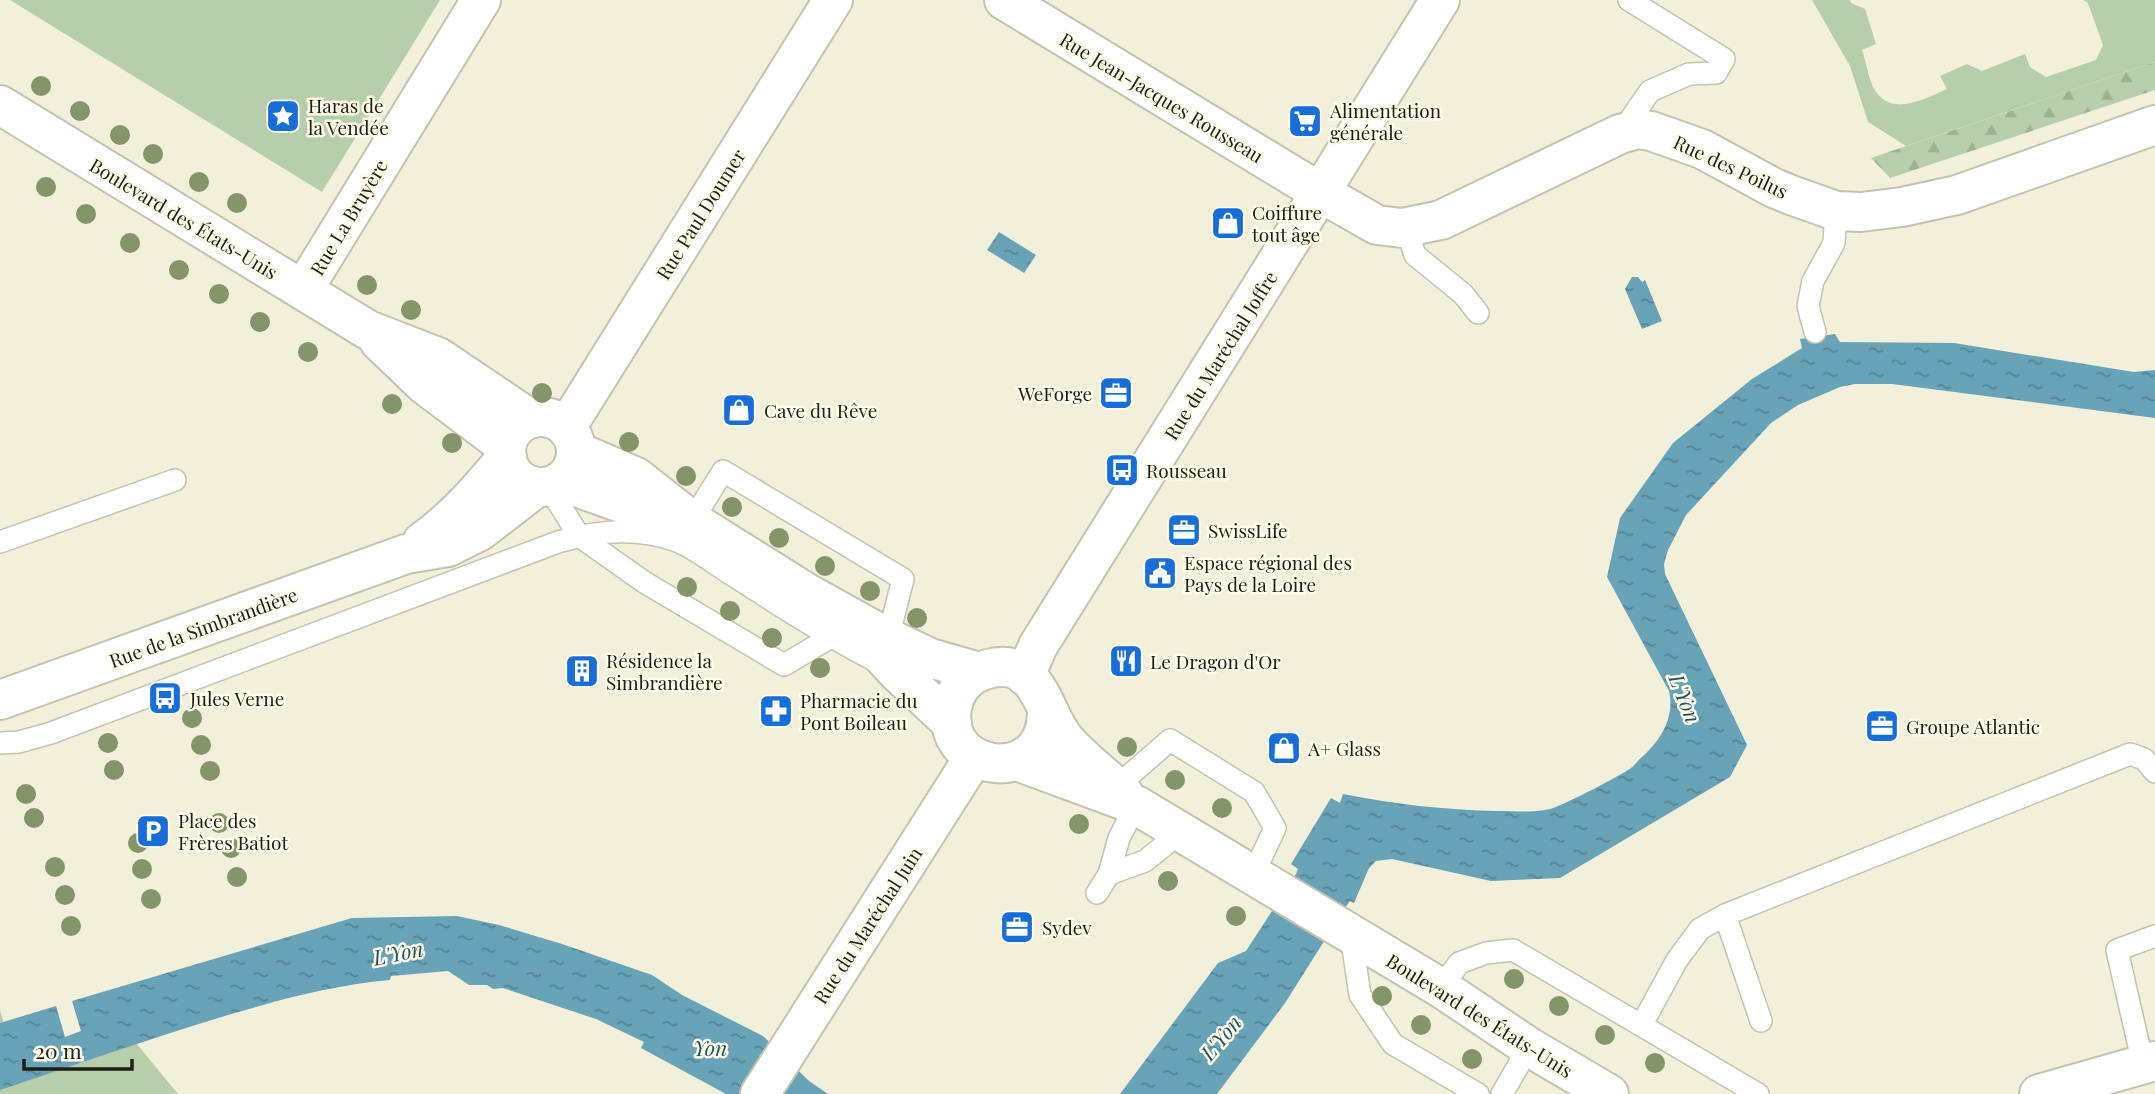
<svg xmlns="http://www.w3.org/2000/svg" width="2155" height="1094" font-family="'Playfair Display',serif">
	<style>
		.green { fill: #b7ceaa }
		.forest { fill: url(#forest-firs) }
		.water { fill: url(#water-ripples) }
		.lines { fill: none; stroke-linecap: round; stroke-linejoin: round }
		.lane-casing { stroke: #c5c2b0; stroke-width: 24 }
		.street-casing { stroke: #c5c2b0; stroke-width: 42 }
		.secondary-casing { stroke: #c5c2b0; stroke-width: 42 }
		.lane { stroke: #fff; stroke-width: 21 }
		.street { stroke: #fff; stroke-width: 38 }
		.secondary { stroke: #fff; stroke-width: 38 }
		.tree { fill: #839569 }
		.labels { text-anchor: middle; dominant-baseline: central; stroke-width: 5; stroke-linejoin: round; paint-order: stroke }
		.street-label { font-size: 19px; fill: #1e1d16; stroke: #fffce9 }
		.poi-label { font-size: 19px; fill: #1e1d16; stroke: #fffce9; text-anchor: start }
		.water-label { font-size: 21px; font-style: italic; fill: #215263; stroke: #fffce9 }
	</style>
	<defs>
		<pattern id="forest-firs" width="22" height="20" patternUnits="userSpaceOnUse" patternTransform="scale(1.75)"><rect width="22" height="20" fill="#b7ceaa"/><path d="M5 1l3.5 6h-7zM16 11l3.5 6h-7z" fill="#9db092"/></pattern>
		<pattern id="water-ripples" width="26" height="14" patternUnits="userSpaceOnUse" patternTransform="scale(1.75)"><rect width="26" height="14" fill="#68a3b8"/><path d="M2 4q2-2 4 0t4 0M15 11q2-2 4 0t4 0" fill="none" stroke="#558495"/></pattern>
	</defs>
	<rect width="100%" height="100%" fill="#f2efdb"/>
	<!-- green -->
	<path class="green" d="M10,0H440L322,192Z
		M1812,0H1850L1851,3L1865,9L1876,44L1862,50C1866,61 1868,76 1873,87C1890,119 1924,99 1947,89L1940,76L1967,64L1982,71L2025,54L2030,67L2046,77L2096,60L2103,45L2088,3L2083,0H2155V62L1906,146L1868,122L1850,66Z
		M0,1010L21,1083L136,1043L178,1094H0Z"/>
	<!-- forest -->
	<path class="forest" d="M2155,62V90L1890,178L1871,158Z"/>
	<!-- water -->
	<path class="water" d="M999,232L1036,255L1024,273L987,250Z
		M1632,277H1638L1642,282L1645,280L1662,321L1642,329L1625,289Z
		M1835,334L1840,342L1954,343L2134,372L2155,370V418L1892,384H1855L1840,387L1798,405L1771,423L1686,515L1668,550L1664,564L1665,574L1747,745L1730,777L1560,878L1491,881L1392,859L1376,861L1369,868L1354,903L1350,901L1347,905L1285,1003L1217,1094H1120L1218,963L1246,951L1296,874L1298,869L1291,864L1331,798L1340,803L1343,794C1393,804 1445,810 1497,811C1514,811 1533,813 1550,809C1560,807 1622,775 1631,768C1635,765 1638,760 1642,757C1661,740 1675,717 1669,691L1607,577L1620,518L1673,443L1752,379L1802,348L1800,339Z
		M457,916L499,925L562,944L652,975L682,995L763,1036L809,1081L828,1094H726L641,1048L644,1042L596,1019L503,988L493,989L487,985H469L448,971L391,976L390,980C334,985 282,999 228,1015C151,1038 76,1065 0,1090V1023L56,1006L65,1037L81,1031L72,1001L352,918Z"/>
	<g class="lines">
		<!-- lane casing -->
		<g class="lane-casing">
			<path id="lane" d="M1621,133L1650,91L1689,74L1716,73L1724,59L1629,0
				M1406,227L1415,255L1463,294L1478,313
				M1815,332L1808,306L1813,281L1834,243L1836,211
				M548,486L579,536L644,582L784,665L831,637H840
				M692,521L723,471L903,579L888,638
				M0,542L175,480
				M0,743L19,742L51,733L558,542C595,531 637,527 674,540C693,546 717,566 734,576C779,605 824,634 872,659
				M1116,787L1170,740L1254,792L1275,828L1253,875
				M1109,874L1145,861L1181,832
				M1097,893L1109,874L1119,838L1136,805
				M1725,915L1761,1021
				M1351,935L1360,995L1393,1044L1478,1094
				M1441,988L1459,963L1486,953L1513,950L1758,1094
				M1642,1024L1677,960L1700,929L1725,915L2130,754L2144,759L2155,772
				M2143,1064L2117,950L2155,936
				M1502,1094L1529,1047"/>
		</g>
		<!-- street casing -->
		<g class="street-casing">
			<path id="street" d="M1004,0L1321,193L1377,225L1402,228L1441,220L1620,134L1638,129L1651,131L1702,149L1774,188L1791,195L1836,211L1861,212L1902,207L1957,195L2155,125
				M303,290L481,0
				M566,428L833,0
				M2039,1094L2155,1061"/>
		</g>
		<!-- secondary casing -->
		<g class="secondary-casing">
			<path id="secondary" d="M0,105L368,330L438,357L530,419
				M379,341L425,385L506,446
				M506 452a35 35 0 1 1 70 0a35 35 0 1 1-70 0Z
				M576,451L636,477L692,521L807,593L888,638L930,658L979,672
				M560,481L632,507L679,518
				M422,542C457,517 479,490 507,457
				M862,634L896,671L952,723
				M1025,676L1038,646L1440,0
				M0,700L406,554L448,547L480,531L537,487
				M1047,712C1046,793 931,770 954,700C959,684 972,673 988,669C1040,655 1043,716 1067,742C1083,760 1104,776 1123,793
				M1017,761L1136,805L1441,988L1529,1047L1609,1094
				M760,1094L974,757"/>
		</g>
		<!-- lane -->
		<use href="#lane" class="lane"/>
		<!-- street -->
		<use href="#street" class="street"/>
		<!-- secondary -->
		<use href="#secondary" class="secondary"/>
	</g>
	<!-- trees -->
	<g class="tree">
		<circle cx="41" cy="86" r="10"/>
		<circle cx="80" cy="111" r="10"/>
		<circle cx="120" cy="135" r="10"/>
		<circle cx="153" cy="154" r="10"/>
		<circle cx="199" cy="182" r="10"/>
		<circle cx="46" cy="187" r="10"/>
		<circle cx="237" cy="203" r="10"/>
		<circle cx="86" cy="214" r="10"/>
		<circle cx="130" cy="243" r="10"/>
		<circle cx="179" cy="270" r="10"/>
		<circle cx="367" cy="285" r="10"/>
		<circle cx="219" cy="294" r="10"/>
		<circle cx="411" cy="310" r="10"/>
		<circle cx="260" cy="322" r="10"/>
		<circle cx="308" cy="352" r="10"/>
		<circle cx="542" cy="393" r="10"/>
		<circle cx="392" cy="404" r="10"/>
		<circle cx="629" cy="442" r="10"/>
		<circle cx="452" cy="443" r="10"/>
		<circle cx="686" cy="476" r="10"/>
		<circle cx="732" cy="507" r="10"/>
		<circle cx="779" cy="538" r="10"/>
		<circle cx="825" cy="566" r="10"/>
		<circle cx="687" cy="587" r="10"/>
		<circle cx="870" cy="591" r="10"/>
		<circle cx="730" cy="611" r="10"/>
		<circle cx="917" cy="618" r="10"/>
		<circle cx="772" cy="638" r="10"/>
		<circle cx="820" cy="668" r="10"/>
		<circle cx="192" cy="718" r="10"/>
		<circle cx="108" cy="743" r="10"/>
		<circle cx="201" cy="745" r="10"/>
		<circle cx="1127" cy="747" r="10"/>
		<circle cx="114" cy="770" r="10"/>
		<circle cx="210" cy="771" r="10"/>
		<circle cx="1175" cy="780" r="10"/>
		<circle cx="26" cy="794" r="10"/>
		<circle cx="1222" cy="808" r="10"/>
		<circle cx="34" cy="818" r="10"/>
		<circle cx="219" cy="823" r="10"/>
		<circle cx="1079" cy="824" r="10"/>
		<circle cx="138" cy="843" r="10"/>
		<circle cx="231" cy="848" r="10"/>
		<circle cx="55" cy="867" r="10"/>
		<circle cx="142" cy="869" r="10"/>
		<circle cx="237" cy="877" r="10"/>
		<circle cx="1168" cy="881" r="10"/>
		<circle cx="65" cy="895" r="10"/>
		<circle cx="151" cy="899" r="10"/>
		<circle cx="1236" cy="916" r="10"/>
		<circle cx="71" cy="926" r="10"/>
		<circle cx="1514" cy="979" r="10"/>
		<circle cx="1382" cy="996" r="10"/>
		<circle cx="1559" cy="1006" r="10"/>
		<circle cx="1421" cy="1025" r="10"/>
		<circle cx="1605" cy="1035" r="10"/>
		<circle cx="1472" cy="1059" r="10"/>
		<circle cx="1655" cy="1063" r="10"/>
	</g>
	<!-- icons -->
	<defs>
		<g id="sight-square" transform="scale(1.75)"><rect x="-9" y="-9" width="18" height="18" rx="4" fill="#176ed8" stroke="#fffce9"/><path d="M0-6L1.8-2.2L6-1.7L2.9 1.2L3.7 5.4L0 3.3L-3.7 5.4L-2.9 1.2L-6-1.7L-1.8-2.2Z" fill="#fff"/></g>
		<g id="supermarket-square" transform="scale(1.75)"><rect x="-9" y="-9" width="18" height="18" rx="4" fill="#176ed8" stroke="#fffce9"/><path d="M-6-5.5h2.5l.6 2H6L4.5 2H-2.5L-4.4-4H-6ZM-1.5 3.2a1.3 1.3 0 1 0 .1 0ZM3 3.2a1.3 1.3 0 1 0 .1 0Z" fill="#fff"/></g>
		<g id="shop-square" transform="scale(1.75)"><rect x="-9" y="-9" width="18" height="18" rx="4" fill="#176ed8" stroke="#fffce9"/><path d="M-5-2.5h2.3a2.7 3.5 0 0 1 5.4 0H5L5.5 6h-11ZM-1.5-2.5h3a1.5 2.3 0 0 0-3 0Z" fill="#fff"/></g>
		<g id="office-square" transform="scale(1.75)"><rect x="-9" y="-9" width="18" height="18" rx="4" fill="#176ed8" stroke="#fffce9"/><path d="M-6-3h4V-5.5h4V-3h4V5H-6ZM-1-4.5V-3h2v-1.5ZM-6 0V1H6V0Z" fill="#fff"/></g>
		<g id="bus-square" transform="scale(1.75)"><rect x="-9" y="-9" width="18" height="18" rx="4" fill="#176ed8" stroke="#fffce9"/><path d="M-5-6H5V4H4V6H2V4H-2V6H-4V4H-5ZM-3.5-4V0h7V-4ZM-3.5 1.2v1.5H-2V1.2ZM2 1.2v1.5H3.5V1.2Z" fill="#fff"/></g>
		<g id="civic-square" transform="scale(1.75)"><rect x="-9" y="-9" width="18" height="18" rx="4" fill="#176ed8" stroke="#fffce9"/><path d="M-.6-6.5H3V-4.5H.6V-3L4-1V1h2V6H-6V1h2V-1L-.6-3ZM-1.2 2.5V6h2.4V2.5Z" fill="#fff"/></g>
		<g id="restaurant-square" transform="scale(1.75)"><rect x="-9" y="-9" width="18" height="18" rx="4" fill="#176ed8" stroke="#fffce9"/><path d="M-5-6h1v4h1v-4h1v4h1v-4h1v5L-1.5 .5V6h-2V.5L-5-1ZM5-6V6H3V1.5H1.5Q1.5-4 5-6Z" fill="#fff"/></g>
		<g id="building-square" transform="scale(1.75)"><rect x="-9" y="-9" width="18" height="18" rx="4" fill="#176ed8" stroke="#fffce9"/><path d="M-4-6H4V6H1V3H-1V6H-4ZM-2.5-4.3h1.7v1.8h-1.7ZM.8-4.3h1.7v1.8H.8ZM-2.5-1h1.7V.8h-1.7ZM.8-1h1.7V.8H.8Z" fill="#fff"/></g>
		<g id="pharmacy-square" transform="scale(1.75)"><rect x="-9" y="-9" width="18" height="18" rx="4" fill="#176ed8" stroke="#fffce9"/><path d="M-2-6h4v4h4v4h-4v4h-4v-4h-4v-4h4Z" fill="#fff"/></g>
		<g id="parking-square" transform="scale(1.75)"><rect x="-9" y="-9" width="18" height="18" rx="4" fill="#176ed8" stroke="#fffce9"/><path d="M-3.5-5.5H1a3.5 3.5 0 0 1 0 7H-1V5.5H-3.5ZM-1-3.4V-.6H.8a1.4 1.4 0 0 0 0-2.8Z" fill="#fff"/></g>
	</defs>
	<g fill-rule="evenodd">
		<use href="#sight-square" x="283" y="116"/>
		<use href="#supermarket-square" x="1305" y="121"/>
		<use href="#shop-square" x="1228" y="223"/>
		<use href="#office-square" x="1116" y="393"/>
		<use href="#shop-square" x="739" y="410"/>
		<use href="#bus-square" x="1122" y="470"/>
		<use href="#office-square" x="1184" y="530"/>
		<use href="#civic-square" x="1160" y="573"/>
		<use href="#restaurant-square" x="1126" y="661"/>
		<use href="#building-square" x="582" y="671"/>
		<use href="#bus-square" x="165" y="698"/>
		<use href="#pharmacy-square" x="776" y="711"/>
		<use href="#office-square" x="1882" y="726"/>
		<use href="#shop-square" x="1284" y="748"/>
		<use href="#parking-square" x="153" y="831"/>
		<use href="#office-square" x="1017" y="927"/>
	</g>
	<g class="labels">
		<!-- street labels -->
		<g class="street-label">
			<text transform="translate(1162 97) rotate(31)">Rue Jean-Jacques Rousseau</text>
			<text transform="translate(1731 166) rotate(25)">Rue des Poilus</text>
			<text transform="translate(700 214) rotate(-58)">Rue Paul Doumer</text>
			<text transform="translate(348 217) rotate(-59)">Rue La Bruyère</text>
			<text transform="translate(184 218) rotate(31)">Boulevard des États-Unis</text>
			<text transform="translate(1220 355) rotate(-58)">Rue du Maréchal Joffre</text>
			<text transform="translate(203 627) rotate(-20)">Rue de la Simbrandière</text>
			<text transform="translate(867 925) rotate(-57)">Rue du Maréchal Juin</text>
			<text transform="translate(1480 1015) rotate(32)">Boulevard des États-Unis</text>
		</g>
		<!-- poi labels -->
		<g class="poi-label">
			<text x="308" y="105">Haras de<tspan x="308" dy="22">la Vendée</tspan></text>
			<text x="1330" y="110">Alimentation<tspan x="1330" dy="22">générale</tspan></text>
			<text x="1252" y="212">Coiffure<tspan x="1252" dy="22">tout âge</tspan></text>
			<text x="1092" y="393" text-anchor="end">WeForge</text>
			<text x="764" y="410">Cave du Rêve</text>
			<text x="1146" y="470">Rousseau</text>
			<text x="1208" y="530">SwissLife</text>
			<text x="1184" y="562">Espace régional des<tspan x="1184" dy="22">Pays de la Loire</tspan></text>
			<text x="606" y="660">Résidence la<tspan x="606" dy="22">Simbrandière</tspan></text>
			<text x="1150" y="661">Le Dragon d'Or</text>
			<text x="190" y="698">Jules Verne</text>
			<text x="800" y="700">Pharmacie du<tspan x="800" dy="22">Pont Boileau</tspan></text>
			<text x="1906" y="726">Groupe Atlantic</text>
			<text x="1308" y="748">A+ Glass</text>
			<text x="178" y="820">Place des<tspan x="178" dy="22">Frères Batiot</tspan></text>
			<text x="1042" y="927">Sydev</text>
		</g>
		<!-- water labels -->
		<g class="water-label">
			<text transform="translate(1686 698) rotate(68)">L'Yon</text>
			<text transform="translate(398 952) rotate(-11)">L'Yon</text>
			<text transform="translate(1220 1037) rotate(-50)">L'Yon</text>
			<text x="710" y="1047">Yon</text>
		</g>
	</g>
	<!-- scale -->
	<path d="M24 1059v10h108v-10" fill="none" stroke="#1e1d16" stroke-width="3.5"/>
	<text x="35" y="1059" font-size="21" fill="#1e1d16" stroke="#fffce9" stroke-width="5" paint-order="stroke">20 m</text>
</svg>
